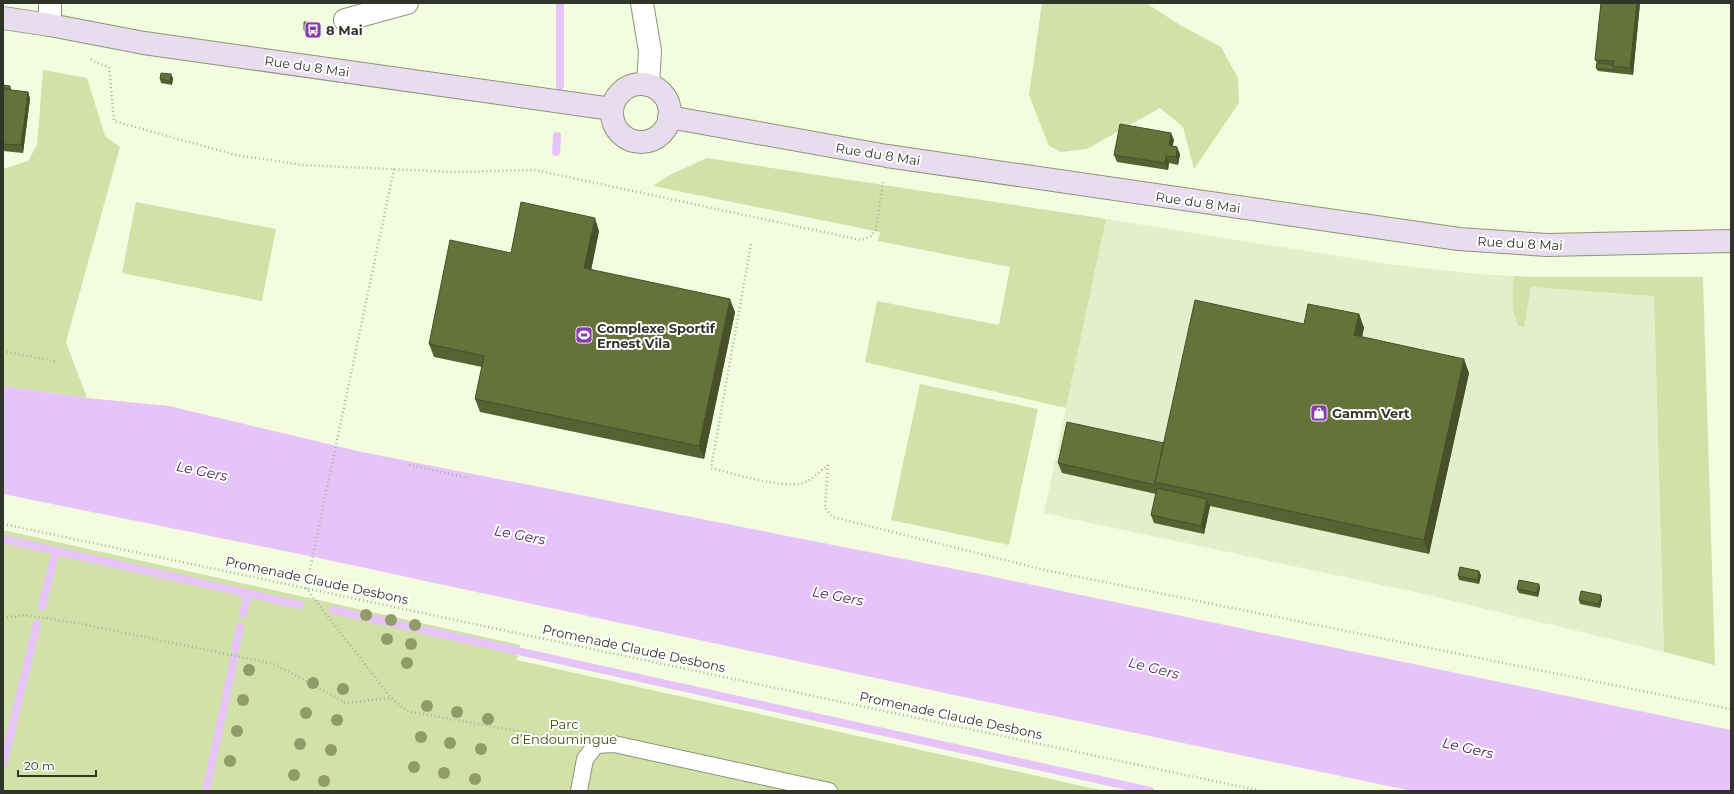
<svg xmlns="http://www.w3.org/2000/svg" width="1734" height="794" font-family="Montserrat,sans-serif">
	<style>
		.built { fill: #e4eeca }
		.green { fill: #d1e1a8 }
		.water { fill: #e6c4fa }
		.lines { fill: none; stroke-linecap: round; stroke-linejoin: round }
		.stream { stroke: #e6c4fa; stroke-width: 8 }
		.lane-casing { stroke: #8c9479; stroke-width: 18 }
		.street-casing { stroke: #8c9479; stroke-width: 24 }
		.secondary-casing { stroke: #8c9479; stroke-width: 24 }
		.path { stroke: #acb39c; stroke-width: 2.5; stroke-dasharray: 1 3; stroke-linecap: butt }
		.lane { stroke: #fff; stroke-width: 16 }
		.street { stroke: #fff; stroke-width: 22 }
		.secondary { stroke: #e8ddef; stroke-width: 22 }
		.tree { fill: #909b67 }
		.wall { fill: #576232 }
		.shaded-wall { fill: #475029 }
		.building { fill: #65723a; stroke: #475029 }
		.labels { text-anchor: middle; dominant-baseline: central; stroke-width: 4; stroke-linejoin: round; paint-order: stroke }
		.poi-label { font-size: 13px; font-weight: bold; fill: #313429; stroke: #fff; text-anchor: start }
		.street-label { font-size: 13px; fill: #313429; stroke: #fff }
		.park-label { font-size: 13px; fill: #3f4c06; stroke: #fff }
		.water-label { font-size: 14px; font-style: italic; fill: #491f5d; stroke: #fff }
	</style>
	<rect width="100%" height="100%" fill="#f3fcde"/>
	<!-- built -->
	<path class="built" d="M1106,219L1388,264L1477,274L1514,276L1513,302L1515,319L1524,327L1530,287L1654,295L1664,652L1424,594L1044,513Z"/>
	<!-- green -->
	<path class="green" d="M1042,3H1146L1180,25L1221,47L1238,78L1239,103L1194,169L1183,127L1160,108L1087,149L1061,152L1049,146L1029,95Z
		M43,70L87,78L105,136L120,147L66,342L87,398L3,386V169L28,161L37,145Z
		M707,158L1106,219L1066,408L865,362L877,301L999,325L1010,267L878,241L880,232L653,186L670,175Z
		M136,202L276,229L262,301L122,273Z
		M1514,276L1533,277H1703L1715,665L1664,652L1654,296L1531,287L1524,327L1518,326C1511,310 1512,293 1514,276Z
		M920,384L1038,409L1009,545L891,520Z
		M3,530L520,645L517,660L1104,791H3Z"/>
	<!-- water -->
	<path class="water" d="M3,386L87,398L169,406L362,452L975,573L1731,730V791H1412L968,698L314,557L3,494Z"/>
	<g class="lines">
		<!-- stream -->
		<path class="stream" d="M560,86V3
			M556,152L557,136
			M3,539L300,605
			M42,606L56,551
			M333,610L1150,791
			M243,614L248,593
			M235,650L240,627
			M3,765L37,624
			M206,791L234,659"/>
		<!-- lane casing -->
		<g class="lane-casing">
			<path id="lane" d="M579,791L585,759L596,745L614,744L829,791"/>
		</g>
		<!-- street casing -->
		<g class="street-casing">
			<path id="street" d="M50,3V25
				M642,3L650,51L648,85
				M345,20L407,3"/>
		</g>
		<!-- secondary casing -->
		<g class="secondary-casing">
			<path id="secondary" d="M3,18L50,25L144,43L612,109
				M612 113a29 29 0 1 1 58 0a29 29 0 1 1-58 0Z
				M669,117L887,156L1459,239L1547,245L1731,241"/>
		</g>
		<!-- path -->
		<path class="path" d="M91,59L95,62L109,67L114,121L236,155L303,165L453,172L535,170L861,240L871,236L876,230L883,181
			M394,169L306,588L391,698L407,711L572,741
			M751,244L711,468C731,473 781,488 800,484C811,481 819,472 828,465
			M3,351L58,362
			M409,465L468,478
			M828,465L825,508L833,517L1045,570L1731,709
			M3,524L1261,791
			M3,618L25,615L77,623L274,664L346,703L390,698"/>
		<!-- lane -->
		<use href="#lane" class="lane"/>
		<!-- street -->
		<use href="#street" class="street"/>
		<!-- secondary -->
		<use href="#secondary" class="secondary"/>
	</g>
	<!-- trees -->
	<g class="tree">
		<circle cx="366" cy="615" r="6"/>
		<circle cx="391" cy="620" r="6"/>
		<circle cx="415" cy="625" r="6"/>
		<circle cx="387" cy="639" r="6"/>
		<circle cx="411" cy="644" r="6"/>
		<circle cx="407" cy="663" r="6"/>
		<circle cx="249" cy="670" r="6"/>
		<circle cx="313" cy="683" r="6"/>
		<circle cx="343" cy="689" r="6"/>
		<circle cx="243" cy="700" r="6"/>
		<circle cx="427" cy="706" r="6"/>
		<circle cx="457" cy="712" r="6"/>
		<circle cx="306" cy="713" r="6"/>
		<circle cx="488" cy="719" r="6"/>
		<circle cx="337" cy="720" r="6"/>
		<circle cx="237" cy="731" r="6"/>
		<circle cx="421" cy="737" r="6"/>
		<circle cx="450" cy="743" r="6"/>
		<circle cx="300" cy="744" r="6"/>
		<circle cx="481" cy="749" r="6"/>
		<circle cx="331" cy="750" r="6"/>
		<circle cx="230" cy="761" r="6"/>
		<circle cx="414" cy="767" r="6"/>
		<circle cx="444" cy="773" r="6"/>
		<circle cx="294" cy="775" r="6"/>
		<circle cx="475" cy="779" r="6"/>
		<circle cx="324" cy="781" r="6"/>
	</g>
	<!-- wall -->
	<path class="wall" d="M1601,3H1640L1633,75L1598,71L1596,68L1597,63L1595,60Z
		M321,27V34L305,33L304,30Z
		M173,78L172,85L161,83L160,79Z
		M3,85L10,86L11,90L28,92L30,99L23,153L3,151Z
		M1174,140L1172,146L1180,154L1178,165L1169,163L1168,170L1117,162L1114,155Z
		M599,231L591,269L735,312L704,459L480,412L475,399L482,367L434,357L429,344L511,253Z
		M1359,314L1364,328L1362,337L1469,373L1429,554L1210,506L1204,534L1154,523L1151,515L1156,494L1062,473L1058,463L1164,443L1304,324Z
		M1481,575L1479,584L1459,580L1458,576Z
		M1539,584L1540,588L1538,597L1519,593L1517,589Z
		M1601,595L1602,599L1600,608L1580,604L1579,600Z"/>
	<!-- shaded-wall -->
	<path class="shaded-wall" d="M1637,3H1640L1633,75L1630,68Z
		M320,23L321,27V34L319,30Z
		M171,74L173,78L172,85L170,81Z
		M28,92L30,99L23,153L21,145Z
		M1171,133L1174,140L1171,153L1169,145Z
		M1177,147L1180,154L1178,165L1176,157Z
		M1166,156L1169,163L1168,170L1165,163Z
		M595,218L599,231L589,281L584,268Z
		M730,299L735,312L704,459L699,446Z
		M1359,314L1364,328L1359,349L1354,335Z
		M1464,359L1469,373L1429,554L1424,540Z
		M1207,499L1210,506L1204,534L1201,526Z
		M1479,571L1481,575L1479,584L1478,580Z
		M1539,584L1540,588L1538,597L1537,593Z
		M1601,595L1602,599L1600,608L1599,604Z"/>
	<!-- building -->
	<path class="building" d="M1601,3H1637L1630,68L1613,66L1614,61L1595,60Z
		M304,22L320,23L319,30H304Z
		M1597,63L1613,65L1614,70L1596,68Z
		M161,73L171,74L170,81L160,79Z
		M3,85L10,86V89H3Z
		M3,89L28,92L21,145L3,144Z
		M1120,124L1171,133L1169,145L1177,147L1176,157L1166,156L1165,163L1114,155Z
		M521,202L595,218L584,268L730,299L699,446L475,399L484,356L429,344L450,240L511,253Z
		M1195,300L1304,324L1308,304L1359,314L1354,335L1464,359L1424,540L1155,482Z
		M1067,422L1164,443L1155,482L1156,485L1058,463Z
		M1157,488L1207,499L1201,526L1151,515Z
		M1460,567L1479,571L1478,580L1458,576Z
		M1519,580L1539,584L1537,593L1517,589Z
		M1581,591L1601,595L1599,604L1579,600Z"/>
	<!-- icons -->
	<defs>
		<g id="bus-square" transform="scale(0.9)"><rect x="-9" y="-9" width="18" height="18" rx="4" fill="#893cad" stroke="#fff"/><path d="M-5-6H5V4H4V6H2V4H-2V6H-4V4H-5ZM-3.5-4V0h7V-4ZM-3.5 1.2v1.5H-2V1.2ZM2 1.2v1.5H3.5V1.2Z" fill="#fff"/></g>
		<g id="stadium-square" transform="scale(0.9)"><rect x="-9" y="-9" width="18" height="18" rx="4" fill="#893cad" stroke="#fff"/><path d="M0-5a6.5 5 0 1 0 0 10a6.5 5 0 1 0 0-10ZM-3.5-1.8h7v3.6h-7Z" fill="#fff"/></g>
		<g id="shop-square" transform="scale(0.9)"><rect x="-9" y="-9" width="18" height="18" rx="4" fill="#893cad" stroke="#fff"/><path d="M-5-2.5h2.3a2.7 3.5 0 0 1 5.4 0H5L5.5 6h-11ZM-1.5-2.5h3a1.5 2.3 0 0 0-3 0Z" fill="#fff"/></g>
	</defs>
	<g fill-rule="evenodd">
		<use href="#bus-square" x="313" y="30"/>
		<use href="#stadium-square" x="584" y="335"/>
		<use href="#shop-square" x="1319" y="413"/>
	</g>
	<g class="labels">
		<!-- poi labels -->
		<g class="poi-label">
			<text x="326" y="30">8 Mai</text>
			<text x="597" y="328">Complexe Sportif<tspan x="597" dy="15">Ernest Vila</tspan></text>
			<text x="1332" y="413">Gamm Vert</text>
		</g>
		<!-- street labels -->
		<g class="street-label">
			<text transform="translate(307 66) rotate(8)">Rue du 8 Mai</text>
			<text transform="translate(878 154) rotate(9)">Rue du 8 Mai</text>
			<text transform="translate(1198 202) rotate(8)">Rue du 8 Mai</text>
			<text transform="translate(1520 243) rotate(3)">Rue du 8 Mai</text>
			<text transform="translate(317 580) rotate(12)">Promenade Claude Desbons</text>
			<text transform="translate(634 648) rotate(12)">Promenade Claude Desbons</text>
			<text transform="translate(951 715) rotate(12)">Promenade Claude Desbons</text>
		</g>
		<!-- park labels -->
		<g class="park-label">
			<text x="564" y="724">Parc<tspan x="564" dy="15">d’Endoumingue</tspan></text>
		</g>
		<!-- water labels -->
		<g class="water-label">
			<text transform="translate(202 471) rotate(12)">Le Gers</text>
			<text transform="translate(520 535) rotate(11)">Le Gers</text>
			<text transform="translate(838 596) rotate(11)">Le Gers</text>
			<text transform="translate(1154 668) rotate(14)">Le Gers</text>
			<text transform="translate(1468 748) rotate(13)">Le Gers</text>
		</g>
	</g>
	<!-- border -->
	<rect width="1734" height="794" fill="none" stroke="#313429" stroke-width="8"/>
	<!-- scale -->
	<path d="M18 770v6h78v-6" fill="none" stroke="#313429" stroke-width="2"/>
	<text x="24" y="770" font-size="12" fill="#313429" stroke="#ffffff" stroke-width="3" paint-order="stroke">20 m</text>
</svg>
